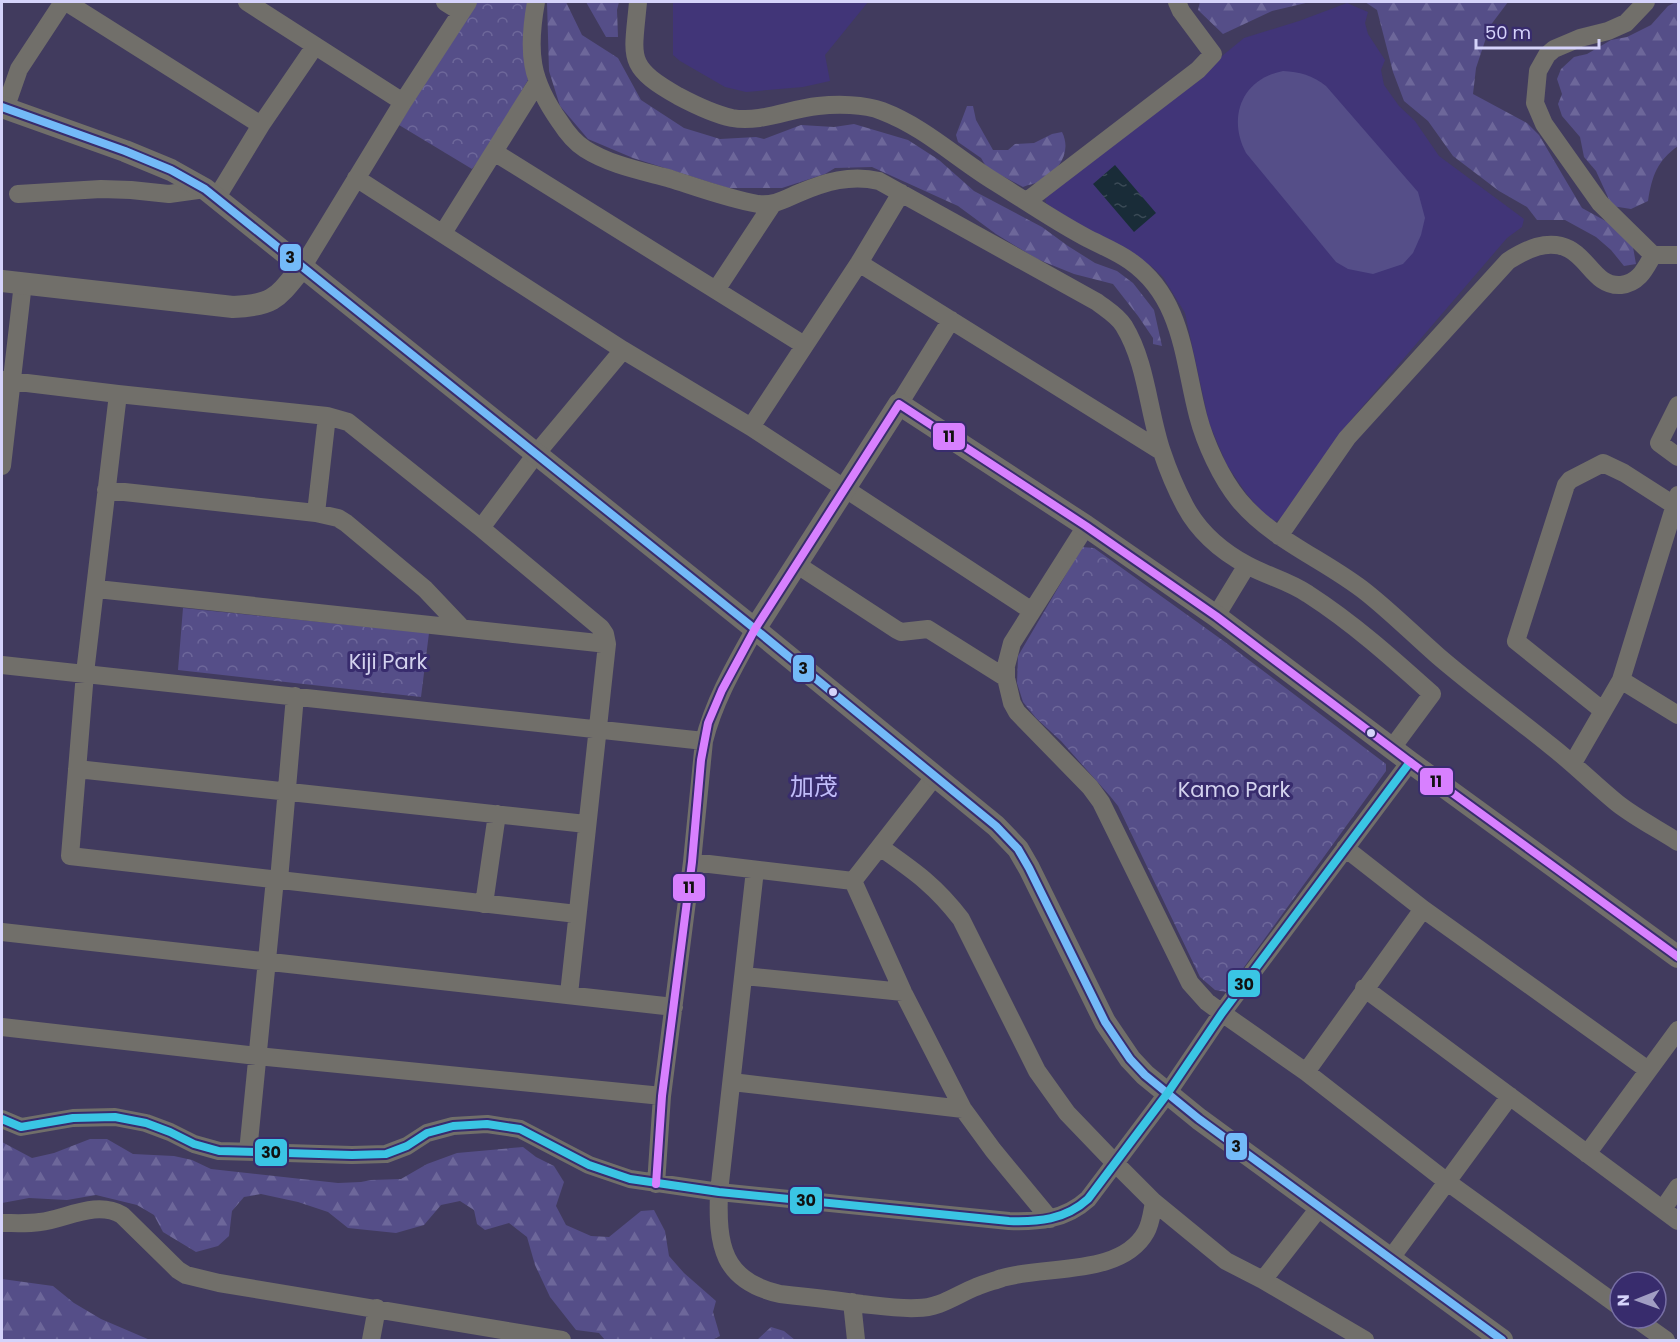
<svg xmlns="http://www.w3.org/2000/svg" width="1680" height="1342" font-family="Poppins,'Noto Sans JP',sans-serif">
	<style>
		.built { fill: #413578 }
		.forest { fill: url(#forest-firs) }
		.park { fill: url(#park-crowns) }
		.garden { fill: #554e88 }
		.water { fill: url(#water-ripples) }
		.lines { fill: none; stroke-linecap: round; stroke-linejoin: round }
		.minor { stroke: #716f6a; stroke-width: 18 }
		.tertiary { stroke: #716f6a; stroke-width: 22 }
		.bus-1-casing { stroke: #382c6d; stroke-width: 12 }
		.bus-2-casing { stroke: #382c6d; stroke-width: 12 }
		.bus-3-casing { stroke: #382c6d; stroke-width: 12 }
		.bus-1 { stroke: #73baf8; stroke-width: 8 }
		.bus-2 { stroke: #3ac5e4; stroke-width: 8 }
		.bus-3 { stroke: #d880ff; stroke-width: 8 }
		.bus-dot { fill: #d5d3fa; stroke: #382c6d; stroke-width: 2 }
		.labels { text-anchor: middle; dominant-baseline: central; stroke-width: 6; stroke-linejoin: round; paint-order: stroke }
		.park-label { font-size: 21px; fill: #d3d2ee; stroke: #382c6d }
		.quarter-label { font-size: 24px; fill: #c0bcf9; stroke: #382c6d }
		.line-badge { stroke: #382c6d; stroke-width: 2 }
		.pale-badge-label { font-size: 16px; text-anchor: middle; font-weight: bold; fill: #111 }
	</style>
	<defs>
		<pattern id="forest-firs" width="22" height="20" patternUnits="userSpaceOnUse" patternTransform="scale(1.5)"><rect width="22" height="20" fill="#554e88"/><path d="M5 1l3.5 6h-7zM16 11l3.5 6h-7z" fill="#6d679a"/></pattern>
		<pattern id="park-crowns" width="20" height="18" patternUnits="userSpaceOnUse" patternTransform="scale(1.5)"><rect width="20" height="18" fill="#554e88"/><path d="M2 6a3 3 0 1 1 6 0M12 15a3 3 0 1 1 6 0" fill="none" stroke="#6d679a"/></pattern>
		<pattern id="water-ripples" width="26" height="14" patternUnits="userSpaceOnUse" patternTransform="scale(1.5)"><rect width="26" height="14" fill="#192c38"/><path d="M2 4q2-2 4 0t4 0M15 11q2-2 4 0t4 0" fill="none" stroke="#3a4a56"/></pattern>
	</defs>
	<rect width="100%" height="100%" fill="#413b5e"/>
	<!-- built -->
	<path class="built" d="M673,2H868L825,55L830,81L803,87L746,92L725,87L680,61L673,55Z
		M1347,3L1368,12L1365,23L1368,34L1385,60L1381,70L1384,85L1399,106L1415,121L1439,156L1524,219L1522,227L1507,238L1351,420L1286,517L1271,523L1246,493L1227,465L1209,423L1185,313L1163,277L1151,266L1082,228L1046,203L1045,196L1167,101L1244,38L1299,21Z"/>
	<!-- forest -->
	<path class="forest" d="M547,2H566L582,35L618,58L641,100L684,128L720,139L756,137L764,139L801,125L834,127L854,124L908,140L939,160L974,191L1042,227L1068,246L1095,263L1117,271L1133,283L1154,310L1162,346L1153,344V338L1138,316L1113,284L1074,274L1037,259L996,234L958,206L872,167L835,168L825,174L782,188H728L633,158L588,139L560,106L549,71Z
		M586,2H619L617,10L618,37H606Z
		M1200,2H1310L1272,11L1223,34L1198,10Z
		M1365,2H1508L1490,26L1476,68L1473,94L1527,123L1539,135L1582,208L1613,225L1633,247L1636,264L1624,266L1611,250L1596,237L1565,220H1537L1527,207L1499,191L1453,156L1428,121L1404,101L1393,72L1377,10Z
		M1676,2H1678V146C1657,161 1652,176 1648,201L1631,209L1612,206L1596,171L1584,157L1580,137L1562,116L1558,104L1562,94L1557,79L1561,69L1574,57L1587,54L1611,40L1627,37L1651,25L1668,6Z
		M967,106H973L976,120L993,150H1008L1015,144L1034,143L1052,134L1062,132C1072,152 1059,170 1042,181C1036,184 1029,184 1023,187L987,168L981,158L958,142L956,135Z
		M90,1139H107L133,1154L174,1156L192,1160L211,1169L338,1183L361,1182L371,1180L401,1179L427,1164L457,1153L523,1147L536,1157L554,1166L564,1182L556,1206L566,1225L591,1236L609,1237L641,1211L654,1210L665,1231L669,1256L684,1273L716,1301L713,1312L720,1336L712,1340H605L599,1333L576,1330L550,1297L535,1265L527,1237L509,1223L485,1230L477,1224L474,1210L460,1201L441,1205L424,1225L396,1233L348,1228L328,1212L298,1202L261,1194L244,1197L232,1211L229,1236L218,1246L196,1252L163,1232L154,1215L137,1205L96,1195L67,1200L29,1198L2,1203V1142L32,1158L54,1153Z
		M2,1279L53,1286L74,1303L101,1319L150,1340H2Z
		M771,1327L784,1331L795,1340H757Z"/>
	<!-- park -->
	<path class="park" d="M475,2H532L524,58L528,80L488,149L472,169L399,125Z
		M1082,547L1094,548L1225,642L1386,764V771L1226,992L1215,990L1200,977L1118,806L1110,796L1061,741L1036,718L1023,702L1017,683L1018,656Z
		M183,608L429,633L421,697L178,670Z"/>
	<!-- garden -->
	<path class="garden" d="M1283,71C1300,72 1312,75 1326,86L1418,192L1425,218L1421,235L1413,253L1403,264L1373,274L1348,269L1336,262L1246,153C1227,117 1242,79 1283,71Z"/>
	<!-- water -->
	<path class="water" d="M1115,165L1156,213L1134,232L1093,184Z"/>
	<g class="lines">
		<!-- minor -->
		<path class="minor" d="M66,2L261,125
			M247,2L403,102
			M445,2L461,12
			M536,2C527,52 530,80 560,122C567,133 574,142 585,149C610,165 642,171 671,179C699,188 729,199 758,204C774,206 785,199 799,193C825,182 851,174 879,181L1097,302C1106,309 1118,316 1124,326C1147,364 1148,411 1162,452C1168,470 1176,489 1185,506C1199,532 1221,551 1247,565C1267,576 1289,581 1308,594C1353,623 1392,658 1432,694L1392,748
			M638,2C633,58 625,66 678,96C695,105 713,114 732,118C761,123 789,109 818,106C837,104 864,104 882,111C924,127 955,157 992,180C1023,199 1053,220 1085,237C1100,245 1116,251 1130,261C1183,298 1183,359 1198,416C1205,443 1221,478 1239,500C1273,541 1326,560 1367,593C1392,613 1414,635 1438,656C1474,687 1514,716 1551,746C1574,764 1595,785 1617,803C1636,818 1658,829 1678,842
			M5,109L19,69L63,2
			M494,152L804,345
			M356,178L623,350L751,427L1032,611
			M18,194L101,189L131,190L169,194L205,189
			M217,197L261,125L315,46
			M1027,201L1198,70L1213,54L1181,11L1177,2
			M443,233L537,83
			M1653,255H1678
			M859,263L1161,451
			M303,266L403,102L468,2
			M716,290L772,205
			M2,380L118,394L327,416L348,422L481,528L601,628L605,634L607,644L569,994
			M118,394L85,673L70,856L577,914
			M899,404L951,320
			M1678,405L1659,443L1678,457
			M751,427L859,263L901,193
			M2,466L23,283
			M106,490L316,513L338,518L346,523L425,589L462,628
			M316,513L327,416
			M1086,526L1012,643L1006,666V678L1012,703L1017,712L1090,787L1101,802L1190,983L1207,1002L1222,1013L1306,1072L1446,1181L1620,1307
			M481,528L536,454L623,350
			M1279,536L1347,438L1508,261C1525,250 1548,238 1569,249C1589,259 1596,287 1621,285C1639,283 1645,269 1653,255L1600,203L1544,124L1535,103L1538,71L1547,55L1554,49L1580,38L1608,31L1626,23L1646,2
			M796,564L897,630L901,632L928,629L1006,678
			M97,589L607,644
			M1216,616L1247,565
			M2,665L704,741
			M1621,680L1678,715
			M1602,710L1516,641L1566,485L1570,480L1603,463L1624,473L1674,505
			M1573,763L1621,680L1678,495
			M77,769L586,824
			M880,847C914,871 935,885 961,919L1037,1071L1067,1113L1115,1163L1154,1202L1226,1261L1263,1280L1365,1340
			M1345,848L1423,909L1648,1070
			M692,862L853,881
			M755,870L719,1192C717,1245 722,1281 780,1294C808,1297 835,1300 862,1304C880,1306 899,1309 917,1308C940,1308 956,1295 976,1287C985,1283 994,1281 1002,1278C1045,1265 1121,1277 1146,1232C1151,1223 1152,1212 1154,1202
			M279,880L295,696
			M853,881L903,992L963,1109L993,1150L1050,1219
			M853,881L935,776
			M484,904L497,814
			M2,932L674,1007
			M744,976L903,992
			M1364,988L1678,1221
			M2,1027L257,1056L662,1096
			M1306,1072L1423,909
			M732,1082L963,1109
			M2,1119L21,1127L73,1118L115,1117L146,1123L170,1132L194,1144L219,1151L352,1155L386,1154L407,1146L427,1133L453,1126L487,1124L520,1129L589,1165L630,1179L719,1192L1009,1221C1038,1222 1065,1220 1088,1199L1167,1094L1222,1013L1410,762
			M248,1152L275,879
			M1587,1154L1678,1030
			M656,1184L662,1096L692,862L704,741C714,701 735,665 755,629
			M1663,1209L1678,1187
			M2,1223C14,1223 27,1224 40,1222C66,1219 96,1200 122,1215L178,1270L186,1275L219,1283L562,1340
			M1391,1258L1510,1096
			M1263,1280L1319,1208
			M852,1302L856,1340
			M1635,1318L1666,1340
			M371,1340L377,1308"/>
		<!-- tertiary -->
		<path class="tertiary" d="M2,107L125,151L171,170L205,189L755,629L996,826L1018,849L1029,868L1105,1022L1130,1059L1145,1075L1199,1119L1502,1340
			M2,281L233,307C275,305 277,298 303,266
			M755,629L899,404L1086,526L1216,616L1410,762L1678,957"/>
		<!-- bus-1 casing -->
		<g class="bus-1-casing">
			<path id="bus-1" d="M2,107L125,151L171,170L205,189L755,629L996,826L1018,849L1029,868L1105,1022L1130,1059L1145,1075L1199,1119L1502,1340"/>
		</g>
		<!-- bus-2 casing -->
		<g class="bus-2-casing">
			<path id="bus-2" d="M2,1119L21,1127L73,1118L115,1117L146,1123L170,1132L194,1144L219,1151L352,1155L386,1154L407,1146L427,1133L453,1126L487,1124L520,1129L589,1165L630,1179L719,1192L1009,1221C1038,1222 1065,1220 1088,1199L1167,1094L1222,1013L1410,762"/>
		</g>
		<!-- bus-3 casing -->
		<g class="bus-3-casing">
			<path id="bus-3" d="M656,1184L662,1096L692,862L701,760L708,723L722,690L755,629L899,404L1086,526L1216,616L1410,762L1678,957"/>
		</g>
		<!-- bus-1 -->
		<use href="#bus-1" class="bus-1"/>
		<!-- bus-2 -->
		<use href="#bus-2" class="bus-2"/>
		<!-- bus-3 -->
		<use href="#bus-3" class="bus-3"/>
	</g>
	<!-- markers -->
	<g class="bus-dot">
		<circle cx="833" cy="692" r="5"/>
		<circle cx="1371" cy="733" r="5"/>
	</g>
	<g class="labels">
		<!-- park labels -->
		<g class="park-label">
			<text x="388" y="661">Kiji Park</text>
			<text x="1234" y="789">Kamo Park</text>
		</g>
		<!-- quarter labels -->
		<g class="quarter-label">
			<text x="814" y="786">加茂</text>
		</g>
	</g>
	<g class="line-badge">
		<rect x="279" y="243" width="23" height="29" rx="6" fill="#73baf8"/>
		<rect x="932" y="422" width="34" height="29" rx="6" fill="#d880ff"/>
		<rect x="792" y="654" width="23" height="29" rx="6" fill="#73baf8"/>
		<rect x="1419" y="767" width="35" height="29" rx="6" fill="#d880ff"/>
		<rect x="672" y="873" width="34" height="29" rx="6" fill="#d880ff"/>
		<rect x="1227" y="969" width="34" height="29" rx="6" fill="#3ac5e4"/>
		<rect x="1225" y="1132" width="23" height="29" rx="6" fill="#73baf8"/>
		<rect x="254" y="1138" width="34" height="29" rx="6" fill="#3ac5e4"/>
		<rect x="789" y="1186" width="34" height="29" rx="6" fill="#3ac5e4"/>
	</g>
	<g class="pale-badge-label">
		<text x="290" y="263">3</text>
		<text x="949" y="442">11</text>
		<text x="803" y="674">3</text>
		<text x="1436" y="787">11</text>
		<text x="689" y="893">11</text>
		<text x="1244" y="990">30</text>
		<text x="1236" y="1152">3</text>
		<text x="271" y="1158">30</text>
		<text x="806" y="1206">30</text>
	</g>
	<!-- border -->
	<rect width="1680" height="1342" fill="none" stroke="#d5d3fa" stroke-width="6"/>
	<!-- north arrow -->
	<g transform="translate(1638 1300) rotate(269)"><circle r="28" fill="#382c6d" stroke="#776fa5" stroke-width="1.5"/>
	<path d="M0-4.5L10 22L0 15L-10 22Z" fill="#a19ec3"/>
	<text y="-9" font-size="16" font-weight="bold" text-anchor="middle" fill="#d5d3fa">N</text>
	</g>
	<!-- scale -->
	<path d="M1476 39v9h123v-9" fill="none" stroke="#d5d3fa" stroke-width="3"/>
	<text x="1485" y="39" font-size="18" fill="#d5d3fa" stroke="#382c6d" stroke-width="4.5" paint-order="stroke">50 m</text>
</svg>
